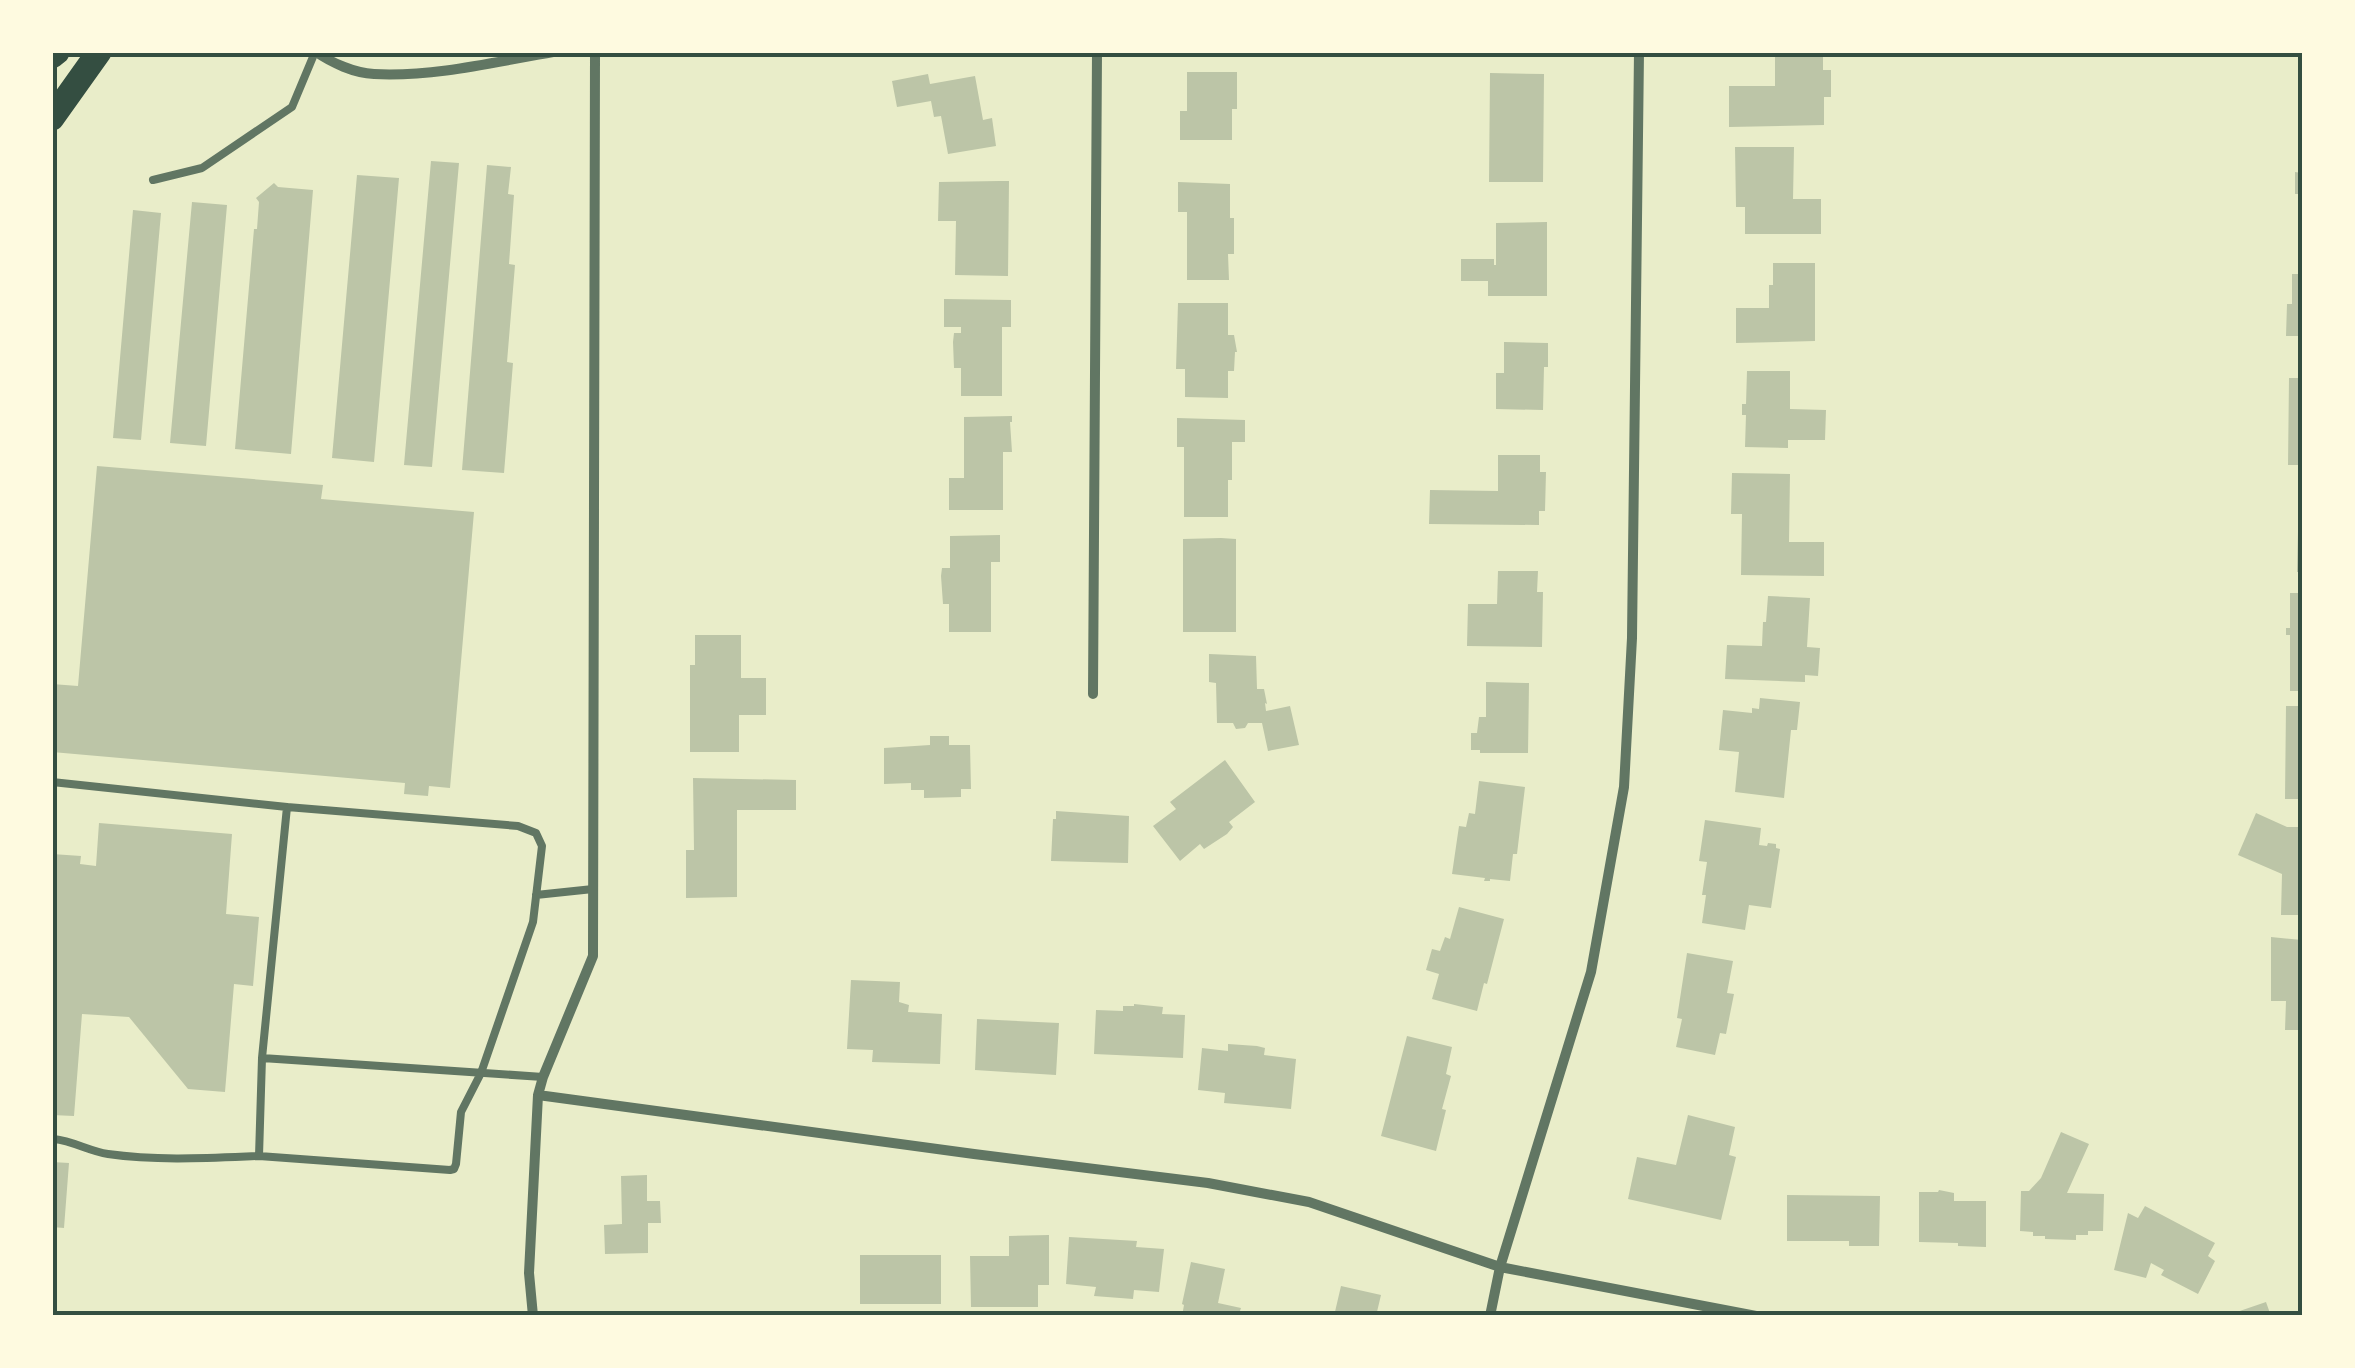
<svg xmlns="http://www.w3.org/2000/svg" width="2355" height="1368" font-family="Overpass,sans-serif">
	<style>
		.building { fill: #bcc5a7 }
		.lines { fill: none; stroke-linecap: round; stroke-linejoin: round }
		.service { stroke: #617663; stroke-width: 8 }
		.minor { stroke: #617663; stroke-width: 10 }
		.primary { stroke: #344e41; stroke-width: 25 }
		.neatline { fill: none; stroke: #344e41; stroke-width: 4 }
	</style>
	<rect width="100%" height="100%" fill="#e9edc9"/>
	<!-- building -->
	<path class="building" d="M1775,52H1823V70H1831V97H1824V125L1729,127V86H1775Z
		M1187,72H1237V109H1232V140H1180V111H1187Z
		M1490,73L1544,74L1543,182H1489Z
		M928,74L930,84L975,76L983,120L992,118L996,146L948,154L941,116L934,117L931,101L897,107L892,81Z
		M1735,147H1794L1793,199H1821V234H1745V207H1736Z
		M431,161L459,163L432,467L404,465Z
		M487,165L511,167L508,194L514,195L509,264L515,265L507,362L513,363L504,473L462,470Z
		M2295,172L2302,173V194H2295Z
		M357,175L399,178L374,462L332,458Z
		M999,181H1009L1008,276L955,275L956,221H938L939,182Z
		M1178,182L1230,184V218H1234V254H1228L1229,280H1187V212H1178Z
		M274,183L278,187L313,190L291,454L235,449L254,229H257L259,202L256,198Z
		M192,202L227,205L206,446L170,443Z
		M133,210L161,213L141,440L113,438Z
		M1547,222V296H1488V281H1461V259H1494V265H1496V223Z
		M1773,263H1815V341L1736,343V308H1769V285H1773Z
		M2292,274H2302V336H2286L2287,304H2292Z
		M944,299L1011,300V327H1002V396H961V368H954L953,342L954,333H961V327H944Z
		M1178,303H1228V335H1234L1237,352H1235L1234,371H1228V398L1185,397V369H1176Z
		M1504,342L1548,343V367H1544L1543,410L1496,409V373H1504Z
		M1747,371H1790V409L1826,410L1825,440H1788V448L1745,447L1746,415H1742V404H1746Z
		M2289,378H2302V465H2288Z
		M1012,416V422H1010L1012,452H1003V510H949V478H964V417Z
		M1177,418L1245,420V442H1232V480H1228V517H1184V447H1177Z
		M1498,455H1540V472H1546L1545,511H1539V525L1429,524L1430,490L1498,491Z
		M97,466L323,485L321,499L474,512L450,788L429,786L428,796L404,794L405,783L52,752V684L78,686Z
		M1732,473L1790,474L1789,542H1824V576L1741,575L1742,514H1731Z
		M2299,491H2302V572H2297Z
		M1000,535V562H991V632H949V604H943L941,576L942,568H950V536Z
		M1221,538L1236,539V632H1183V539Z
		M1498,571H1538L1537,592H1543L1542,647L1467,646L1468,604H1497Z
		M2290,593H2302V691H2290V635H2286V628H2290Z
		M1768,596L1810,598L1807,647L1820,648L1818,676L1805,675V682L1725,679L1727,645L1762,646L1763,622H1766Z
		M695,635H741V678H766V715H739V752H690V665H695Z
		M1209,654L1256,656L1257,689H1264L1267,704L1265,703L1266,711L1290,706L1299,745L1268,751L1262,723H1248L1245,728L1236,729L1233,723H1217L1216,683L1209,682Z
		M1486,682L1529,683L1528,753H1480V750H1471V733H1477L1479,717H1486Z
		M1760,698L1800,702L1797,730H1791L1784,798L1735,792L1739,752L1719,750L1723,710L1752,713V708L1759,709Z
		M2286,706H2302V799H2285Z
		M930,736H949V745H970L971,789H961V797L924,798V790H911V783L884,784V748L930,745Z
		M1225,760L1255,802L1229,822L1233,827L1227,834L1204,849L1200,844L1180,861L1153,826L1176,809L1170,802Z
		M693,778L796,780V810H737V897L686,898V850H694Z
		M1479,781L1525,787L1517,854H1513L1510,881L1490,879V881H1484L1485,878L1452,874L1459,826L1466,827L1469,813L1475,814Z
		M1056,811L1129,816L1128,863L1051,861L1053,819H1056Z
		M2256,813L2287,827H2302V915H2281L2282,874L2238,855Z
		M1705,820L1761,828L1759,845L1767,846L1768,843L1776,844V848L1780,849L1771,908L1749,905L1745,930L1702,923L1706,895H1702L1707,862L1699,861Z
		M99,823L232,834L226,914L259,917L253,986L234,984L225,1092L188,1089L129,1017L82,1014L74,1116L52,1115V854L81,856L80,864L96,866Z
		M1459,907L1504,919L1487,984L1484,983L1477,1011L1432,999L1439,974L1426,970L1432,949L1440,951L1445,937L1450,939Z
		M2271,937L2302,940V1030H2285L2286,1001H2271Z
		M1687,953L1733,961L1727,993L1734,994L1726,1034L1720,1033L1715,1055L1676,1047L1682,1019L1677,1018Z
		M851,980L900,982L899,1002L909,1005L908,1012L942,1014L940,1064L872,1062L873,1050L847,1049Z
		M1134,1004L1163,1007L1162,1014L1185,1015L1183,1058L1094,1054L1096,1010L1123,1011V1006H1134Z
		M977,1019L1059,1023L1056,1075L975,1070Z
		M1407,1036L1452,1047L1446,1074L1451,1076L1442,1109L1446,1110L1436,1151L1381,1136Z
		M1228,1044L1257,1046L1265,1048L1264,1055L1296,1059L1291,1109L1224,1103L1225,1093L1198,1090L1202,1048L1228,1051Z
		M1688,1115L1735,1127L1729,1155L1736,1157L1721,1220L1628,1199L1637,1157L1676,1165Z
		M2061,1132L2089,1144L2067,1193L2104,1194L2103,1231H2088V1235H2076V1240L2045,1239V1236H2033V1232L2020,1231L2021,1191H2029L2041,1178Z
		M52,1162L69,1163L64,1228L52,1227Z
		M647,1175V1201H660L661,1223H648V1253L605,1254L604,1225L622,1224L621,1176Z
		M1939,1190L1954,1193V1201H1986V1247L1958,1246V1243L1919,1242V1192H1938Z
		M1787,1195L1880,1196L1879,1246H1849V1241H1787Z
		M2145,1206L2215,1243L2208,1256L2215,1261L2198,1294L2161,1275L2164,1270L2151,1263L2146,1278L2114,1270L2128,1213L2138,1218Z
		M1049,1235V1285H1038V1307H971L970,1256H1009V1236Z
		M1069,1237L1137,1241L1136,1247L1164,1249L1159,1292L1134,1290L1133,1299L1094,1296L1096,1287L1066,1284Z
		M860,1255H941V1304H860Z
		M1191,1262L1225,1269L1218,1303L1241,1308L1240,1311L1251,1316H1182L1184,1305L1182,1304Z
		M1341,1286L1381,1295L1376,1316H1334Z
		M2266,1302L2271,1316H2228V1315Z"/>
	<g class="lines">
		<!-- service -->
		<path class="service" d="M153,180L202,168L292,107L315,52
			M52,782L287,807
			M287,807L518,826L536,833L542,846L533,922L481,1073L461,1112L456,1164L454,1169L450,1170L259,1156L262,1058Z
			M536,895L593,889
			M262,1058L543,1077
			M54,1139C73,1141 89,1151 108,1154C157,1161 209,1158 259,1156"/>
		<!-- minor -->
		<path class="minor" d="M316,52C332,63 354,73 374,74C434,77 495,62 553,52
			M1093,694L1097,52
			M538,1095L974,1154L1208,1183L1309,1202L1500,1267L1756,1316
			M533,1316L529,1273L538,1095L543,1077L593,956L595,52
			M1490,1316L1500,1267L1591,972L1624,787L1632,638L1639,52"/>
		<!-- primary -->
		<path class="primary" d="M52,56L57,52
			M52,118L99,52"/>
	</g>
	<!-- border -->
	<rect width="2355" height="1368" fill="none" stroke="#fefae0" stroke-width="110"/>
	<rect x="55" y="55" width="2245" height="1258" class="neatline"/>
</svg>
